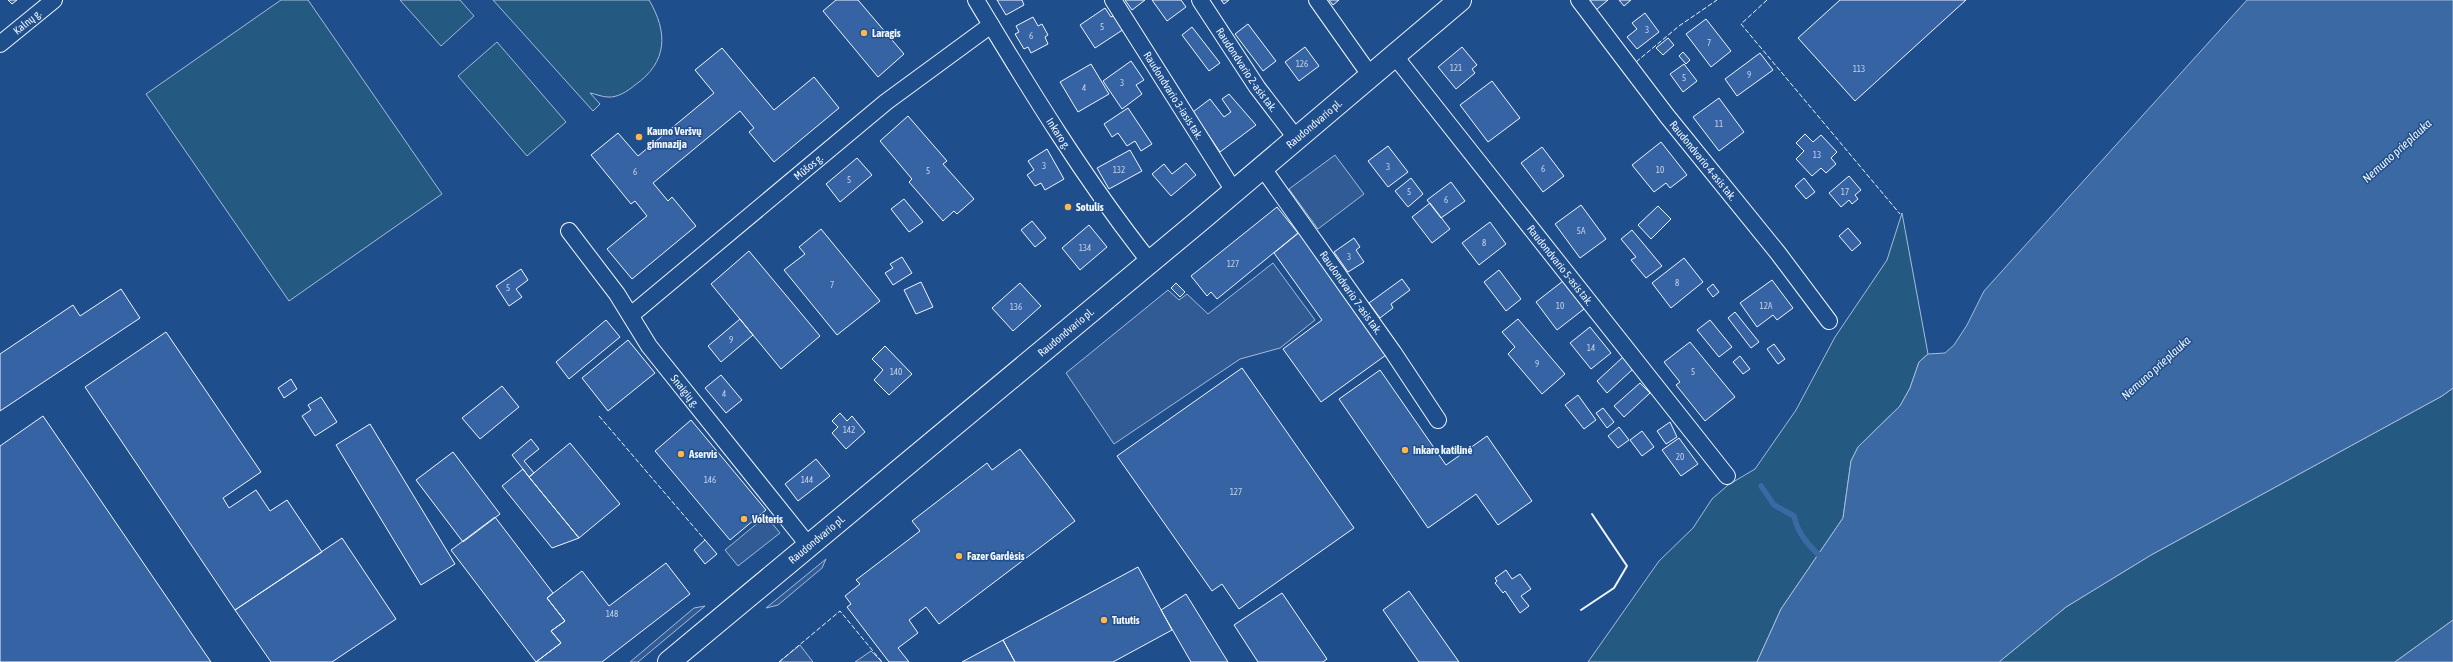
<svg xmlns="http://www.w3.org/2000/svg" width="2453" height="662" font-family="'Asap Condensed',sans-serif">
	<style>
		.green { fill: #245a82; stroke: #a8bbd7 }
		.parking { fill: #305b95; stroke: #a8bbd7 }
		.water { fill: #3b69a3; stroke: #a8bbd7 }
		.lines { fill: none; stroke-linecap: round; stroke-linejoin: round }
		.stream { stroke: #3b69a3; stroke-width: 5.5 }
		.building { fill: #3563a3; stroke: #f2f6ff }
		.minor-casing { stroke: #f2f6ff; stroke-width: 18 }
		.primary-casing { stroke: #f2f6ff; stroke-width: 24 }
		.minor { stroke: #1f4e8c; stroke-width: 16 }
		.primary { stroke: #1f4e8c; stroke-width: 22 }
		.fence { stroke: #f2f6ff; stroke-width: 1; stroke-dasharray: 5 2; stroke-linecap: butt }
		.wall { stroke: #f2f6ff; stroke-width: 2 }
		.poi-dot { fill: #ffb74d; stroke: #1f4e8c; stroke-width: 1.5 }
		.labels { text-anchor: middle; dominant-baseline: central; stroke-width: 3; stroke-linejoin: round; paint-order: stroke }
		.number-label { font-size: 9px; fill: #c3d1e8 }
		.street-label { font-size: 11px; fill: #f2f6ff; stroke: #1f4e8c }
		.poi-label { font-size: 11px; font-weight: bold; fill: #f2f6ff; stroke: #1f4e8c; text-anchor: start }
		.water-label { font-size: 12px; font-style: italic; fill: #f2f6ff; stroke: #1f4e8c }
	</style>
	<rect width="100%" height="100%" fill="#1f4e8c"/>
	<!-- green -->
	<path class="green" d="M281,0H308L442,194L289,301L146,94Z
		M400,0H460L474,16L441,46Z
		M493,0H649C668,32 668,62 635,85C628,91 617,98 608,97C602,97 596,94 590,93L600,104L593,111Z
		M497,42L566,122L527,156L458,76Z
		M1902,213L1928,354L1919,362L1910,388L1900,406L1858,447L1851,461L1843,518L1781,609L1757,662H1588L1659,561L1693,528L1712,499L1728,485L1755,469L1796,410L1835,337L1887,260Z
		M2453,388V620L2395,662H1999L2066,607L2151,555L2442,396Z"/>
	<!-- parking -->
	<path class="parking" d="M1335,155L1364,194L1318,229L1289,189Z
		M1273,263L1315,320L1280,348L1240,359L1114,444L1066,373L1168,290L1179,300L1187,294L1208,314Z
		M766,516L780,533L738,566L725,550Z
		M826,559L822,568L778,605L766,608Z
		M705,606L638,662H630L694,608Z
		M800,645L813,662H779Z
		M871,651L882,662H855Z"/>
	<!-- water -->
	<path class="water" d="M2247,0H2453V388L2442,396L2151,555L2066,607L1999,662H1757L1781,609L1843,518L1851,461L1858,447L1900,406L1910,388L1919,362L1928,354L1945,353L1954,345L1967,325L1984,291Z
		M2453,620V662H2395Z"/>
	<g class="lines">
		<!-- stream -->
		<path class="stream" d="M1761,486L1774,505L1794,516C1798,535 1810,547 1824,560"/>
	</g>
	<!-- building -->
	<path class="building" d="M8,0H17L12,4Z
		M836,0H858L904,54L878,77L823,11Z
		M997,0H1022L1024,5L1006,15Z
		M1125,0H1145L1132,10Z
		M1152,0H1181L1186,7L1167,21Z
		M1221,0H1229L1224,4Z
		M1329,0H1339L1333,5Z
		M1589,0H1608L1596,10Z
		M1619,0H1631L1624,6Z
		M1840,0H1966L1855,101L1798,38Z
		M1105,8L1111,17L1115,15L1124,29L1095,48L1080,25Z
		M1645,13L1659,32L1637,49L1627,37L1637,29L1632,23Z
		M1033,17L1038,26L1042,24L1048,35L1045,37L1048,44L1031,53L1028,47L1024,49L1015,34L1019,32L1016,26Z
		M1706,19L1731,51L1711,67L1686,34Z
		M1248,24L1276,61L1263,71L1235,34Z
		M1192,27L1220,63L1209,71L1182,35Z
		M1668,38L1674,45L1663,55L1656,48Z
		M1305,47L1319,66L1299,81L1285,62Z
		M1462,47L1477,65L1472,69L1475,73L1456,89L1438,67Z
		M722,48L774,110L814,77L839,108L774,162L749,132L754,128L740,111L653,183L668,201L672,197L696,226L632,279L607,249L647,216L635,201L631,204L591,155L618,133L638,156L714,93L695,70Z
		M1683,52L1690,60L1686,64L1679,56Z
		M1760,53L1773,70L1737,96L1725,79Z
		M1131,61L1144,80L1136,85L1142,94L1122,109L1103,81Z
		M1091,64L1109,94L1078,112L1060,82Z
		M1684,64L1697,81L1683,92L1670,74Z
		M1492,81L1520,118L1488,142L1460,105Z
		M1229,94L1256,125L1220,152L1193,112L1210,99L1224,117L1231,112L1222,99Z
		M1719,98L1744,132L1719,151L1693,117Z
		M1128,108L1152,144L1141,151L1135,141L1127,146L1118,133L1112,137L1104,124Z
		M908,116L947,161L943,164L974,199L957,214L954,211L943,221L909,182L912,179L880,141Z
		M1805,134L1813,142L1821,135L1837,152L1831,158L1836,164L1826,173L1821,168L1812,176L1796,159L1804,151L1796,143Z
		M1661,142L1687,175L1670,188L1666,183L1654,192L1632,165Z
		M1388,146L1408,172L1388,187L1368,161Z
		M1542,147L1564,176L1543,192L1521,163Z
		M1047,149L1064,179L1045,190L1041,183L1035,186L1027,175L1034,170L1028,161Z
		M1130,150L1142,171L1109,189L1097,168Z
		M857,158L872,175L840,202L826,184Z
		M1186,163L1196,175L1171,196L1152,174L1164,164L1172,174Z
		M1849,176L1861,190L1855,195L1858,199L1852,204L1849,200L1841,207L1829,193Z
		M1411,178L1423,194L1408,207L1395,191Z
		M1804,178L1815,192L1806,199L1795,186Z
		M1451,182L1465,201L1441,218L1427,200Z
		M904,199L923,222L909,232L891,209Z
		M1430,203L1450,229L1432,243L1412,217Z
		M1581,205L1606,239L1580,258L1555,224Z
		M1658,206L1671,219L1651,239L1638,225Z
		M1277,207L1298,233L1217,299L1211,292L1207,296L1191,276Z
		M1032,221L1046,238L1035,247L1021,230Z
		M1490,222L1506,244L1479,265L1462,243Z
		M1089,225L1107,247L1080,270L1062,248Z
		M1848,228L1861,243L1852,251L1839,236Z
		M821,229L880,301L837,335L784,270L805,254L799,247Z
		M1632,230L1662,266L1646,278L1631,260L1636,257L1621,239Z
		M1301,231L1386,355L1321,402L1283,349L1322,320L1274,253Z
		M1354,238L1360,247L1356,250L1364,262L1348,272L1334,252Z
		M749,251L820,336L781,369L711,284Z
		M902,257L912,273L893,285L885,273L893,268L890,264Z
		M1684,258L1703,282L1671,308L1652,283Z
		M521,269L528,280L516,289L522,297L509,306L496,286Z
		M1499,270L1521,299L1506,311L1484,282Z
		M1402,279L1410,290L1391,304L1393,308L1380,318L1369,303Z
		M1772,280L1793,308L1777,320L1773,315L1757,327L1740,303Z
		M1563,281L1584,309L1557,330L1536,302Z
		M921,282L933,307L916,314L904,290Z
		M1020,283L1041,306L1013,331L992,308Z
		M1176,283L1185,292L1180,297L1171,288Z
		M1713,284L1719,292L1713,297L1707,289Z
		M121,289L140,318L0,411V354L73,305L80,316Z
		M1735,312L1759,342L1751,348L1728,318Z
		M740,319L753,335L721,362L708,346Z
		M1518,319L1565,374L1542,394L1508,354L1515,347L1502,332Z
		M606,320L620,337L569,379L556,362Z
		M1710,320L1732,347L1719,357L1697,330Z
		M1590,327L1611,353L1591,369L1570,343Z
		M166,332L261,472L223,498L229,508L256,490L270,511L287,500L322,552L235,610L85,387Z
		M628,340L655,373L608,411L582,378Z
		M1690,342L1735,397L1705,421L1676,385L1680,382L1664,362Z
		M1774,344L1785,359L1778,364L1767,349Z
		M885,346L912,374L889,395L874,380L883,370L872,359Z
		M1740,356L1750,369L1743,374L1733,362Z
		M1623,357L1633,369L1607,393L1597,381Z
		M1242,368L1354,528L1239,609L1222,584L1212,591L1117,456Z
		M1380,370L1446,465L1487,436L1532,501L1498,525L1476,494L1428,528L1339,399Z
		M721,375L742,400L726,413L705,388Z
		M291,379L297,389L284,398L278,388Z
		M1640,383L1650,393L1624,417L1614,406Z
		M502,386L519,407L480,439L462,418Z
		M1578,395L1596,420L1584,429L1565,405Z
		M321,397L337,422L315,436L302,416L311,410L308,405Z
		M1603,408L1614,422L1607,428L1596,413Z
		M840,413L847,421L852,416L865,432L846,449L832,433L838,427L832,421Z
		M43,416L211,662H0V446Z
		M691,420L766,510L730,540L655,451Z
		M1670,422L1677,437L1666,444L1657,431Z
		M370,424L455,564L421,585L336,445Z
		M1619,427L1629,440L1618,448L1608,436Z
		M1642,431L1654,447L1642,456L1630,440Z
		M1679,438L1698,464L1681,476L1662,450Z
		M531,439L539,449L524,461L534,473L529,477L512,455Z
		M570,443L620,504L579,538L529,477Z
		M1020,449L1075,521L939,624L926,607L909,620L918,633L898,648L909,662H889L847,607L851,604L845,596L860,584L856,580L920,531L912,521L987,463L992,470Z
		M453,452L500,514L463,542L416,480Z
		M816,459L830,476L798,501L785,484Z
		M523,469L529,477L579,538L552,548L502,486Z
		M495,517L553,593L547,598L565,621L551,631L561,643L536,662L451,550Z
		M342,538L396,619L332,662H271L235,610Z
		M705,540L717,554L705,564L694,550Z
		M666,563L690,594L602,662H536L561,643L551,631L565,621L547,598L582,571L609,606Z
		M1138,567L1172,630L1113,662H1015L1003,640Z
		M1506,570L1512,579L1520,574L1531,589L1521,596L1529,606L1520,613L1505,591L1503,593L1495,583L1497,581L1495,578Z
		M1409,591L1459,662H1419L1383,610Z
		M1282,593L1327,659L1323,662H1258L1234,625Z
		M1186,594L1228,662H1191L1161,610Z
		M1003,640L1015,662H962Z"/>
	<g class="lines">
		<!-- minor casing -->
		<g class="minor-casing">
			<g id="minor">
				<path id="s1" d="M976,0C1030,90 1085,180 1150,262"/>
				<path id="s2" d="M1113,0L1234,191"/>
				<path id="s3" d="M1200,0L1257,87L1296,138"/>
				<path d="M1317,0L1370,75"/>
				<path id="s4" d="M1579,0L1667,116L1778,253L1829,321"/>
				<path id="s5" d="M0,44L54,0"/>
				<path id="s6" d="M1394,55L1727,476"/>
				<path id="s7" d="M1262,167L1393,352L1438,420"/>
				<path id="s8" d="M569,231L617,294L649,346L809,546"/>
				<path id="s9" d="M631,315L886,102L991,25"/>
			</g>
		</g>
		<!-- primary casing -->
		<g class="primary-casing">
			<g id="primary">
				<path id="s10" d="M669,662L1198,222L1460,0"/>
			</g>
		</g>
		<!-- minor -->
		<use href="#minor" class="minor"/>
		<!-- primary -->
		<use href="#primary" class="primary"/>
		<!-- fence -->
		<path class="fence" d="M1767,0L1741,24L1900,214
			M1636,62L1679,26L1717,0
			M599,416L705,540
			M779,662L840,611L882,662"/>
		<!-- wall -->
		<path class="wall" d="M1581,610L1614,588L1627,566L1592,514"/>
	</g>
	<!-- markers -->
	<g class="poi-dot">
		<circle cx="864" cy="33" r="4"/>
		<circle cx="639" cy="137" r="4"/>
		<circle cx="1068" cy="207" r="4"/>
		<circle cx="1405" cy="450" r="4"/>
		<circle cx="681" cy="454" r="4"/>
		<circle cx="744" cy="519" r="4"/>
		<circle cx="959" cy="556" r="4"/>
		<circle cx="1104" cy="620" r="4"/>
	</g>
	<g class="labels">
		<!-- number labels -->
		<g class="number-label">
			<text x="1102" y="27">5</text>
			<text x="1647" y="30">3</text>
			<text x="1031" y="36">6</text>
			<text x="1709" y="43">7</text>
			<text x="1302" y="64">126</text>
			<text x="1456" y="68">121</text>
			<text x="1859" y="69">113</text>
			<text x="1749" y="75">9</text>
			<text x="1684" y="78">5</text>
			<text x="1122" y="83">3</text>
			<text x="1084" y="88">4</text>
			<text x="1719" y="124">11</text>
			<text x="1817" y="155">13</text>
			<text x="1044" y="166">3</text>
			<text x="1388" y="167">3</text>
			<text x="1543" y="169">6</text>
			<text x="1119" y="170">132</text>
			<text x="1660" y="170">10</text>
			<text x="928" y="171">5</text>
			<text x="635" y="172">6</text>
			<text x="849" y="180">5</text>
			<text x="1409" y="192">5</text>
			<text x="1845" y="192">17</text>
			<text x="1446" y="200">6</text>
			<text x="1581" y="231">5A</text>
			<text x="1484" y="243">8</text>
			<text x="1085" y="248">134</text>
			<text x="1349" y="257">3</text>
			<text x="1233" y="264">127</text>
			<text x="1677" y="283">8</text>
			<text x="832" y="285">7</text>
			<text x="508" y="288">5</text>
			<text x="1560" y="306">10</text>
			<text x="1766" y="306">12A</text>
			<text x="1016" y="307">136</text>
			<text x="731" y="340">9</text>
			<text x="1591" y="348">14</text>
			<text x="1537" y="364">9</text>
			<text x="896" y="372">140</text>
			<text x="1693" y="372">5</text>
			<text x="724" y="394">4</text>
			<text x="849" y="430">142</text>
			<text x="1680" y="457">20</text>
			<text x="710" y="480">146</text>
			<text x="807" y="480">144</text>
			<text x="1236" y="492">127</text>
			<text x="612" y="614">148</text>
		</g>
		<!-- street labels -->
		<g class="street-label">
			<text stroke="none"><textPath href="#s5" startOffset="35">Kalnų g.</textPath></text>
			<text stroke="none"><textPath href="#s3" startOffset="84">Raudondvario 2-asis tak.</textPath></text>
			<text stroke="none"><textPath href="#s2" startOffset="113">Raudondvario 3-iasis tak.</textPath></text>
			<text stroke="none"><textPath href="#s10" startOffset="840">Raudondvario pl.</textPath></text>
			<text stroke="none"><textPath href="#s1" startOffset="157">Inkaro g.</textPath></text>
			<text stroke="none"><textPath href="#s4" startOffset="203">Raudondvario 4-asis tak.</textPath></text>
			<text stroke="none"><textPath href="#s9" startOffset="231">Mūšos g.</textPath></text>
			<text stroke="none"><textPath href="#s6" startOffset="268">Raudondvario 5-asis tak.</textPath></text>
			<text stroke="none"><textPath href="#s7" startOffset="154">Raudondvario 7-asis tak.</textPath></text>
			<text stroke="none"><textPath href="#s10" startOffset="516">Raudondvario pl.</textPath></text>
			<text stroke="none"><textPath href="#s8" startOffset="198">Snaigių g.</textPath></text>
			<text stroke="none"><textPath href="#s10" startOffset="192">Raudondvario pl.</textPath></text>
		</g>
		<!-- poi labels -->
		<g class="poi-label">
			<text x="872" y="33">Laragis</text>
			<text x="647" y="131">Kauno Veršvų<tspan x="647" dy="13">gimnazija</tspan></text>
			<text x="1076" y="207">Sotulis</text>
			<text x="1413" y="450">Inkaro katilinė</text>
			<text x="689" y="454">Aservis</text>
			<text x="752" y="519">Volteris</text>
			<text x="967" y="556">Fazer Gardėsis</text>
			<text x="1112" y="620">Tututis</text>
		</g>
		<!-- water labels -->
		<g class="water-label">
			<text transform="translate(2397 151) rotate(-42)">Nemuno prieplauka</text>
			<text transform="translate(2156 368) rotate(-42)">Nemuno prieplauka</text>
		</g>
	</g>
</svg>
